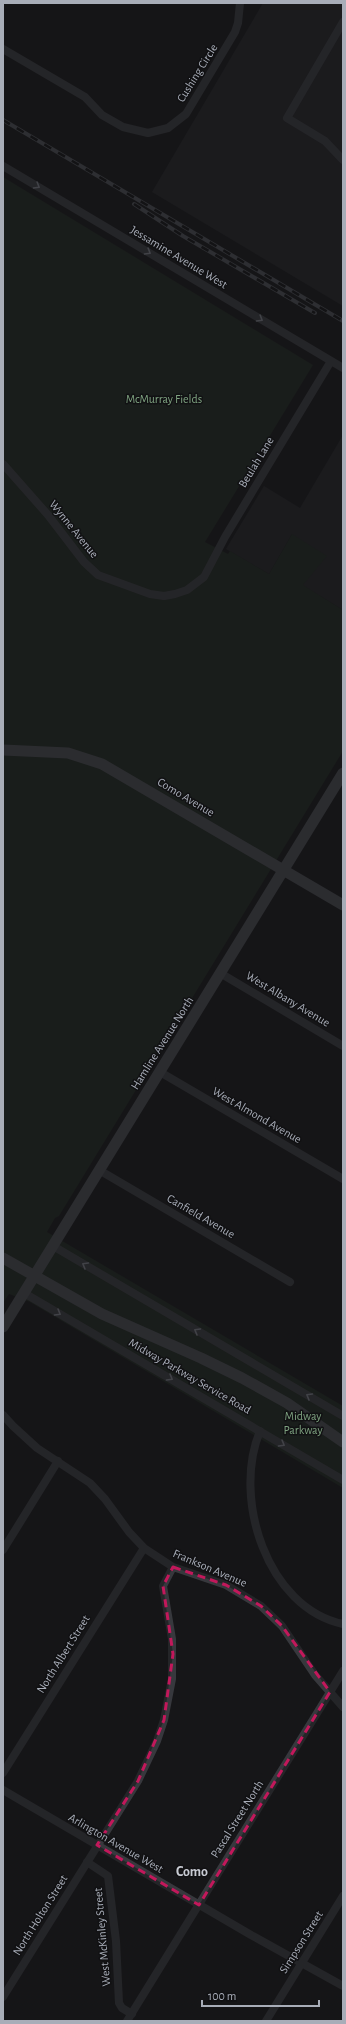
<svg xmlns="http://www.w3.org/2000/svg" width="346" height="2024" font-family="'Alegreya Sans',sans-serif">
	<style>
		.built { fill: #222225 }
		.green { fill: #1e261f }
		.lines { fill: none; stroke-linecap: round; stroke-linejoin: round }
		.street { stroke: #37383d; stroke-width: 8 }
		.secondary { stroke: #45474d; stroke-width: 11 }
		.rail-casing { stroke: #4a4c52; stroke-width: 4 }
		.rail { stroke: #111113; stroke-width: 2.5; stroke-dasharray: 8; stroke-linecap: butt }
		.oneway { stroke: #757881 }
		.marked { fill: none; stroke: #c2185b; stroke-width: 3; stroke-dasharray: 8 5; stroke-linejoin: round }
		.labels { text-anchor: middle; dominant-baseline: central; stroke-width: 3; stroke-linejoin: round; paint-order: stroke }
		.street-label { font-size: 12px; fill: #a8adb8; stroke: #111113 }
		.park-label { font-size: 12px; fill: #7fa381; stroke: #111113 }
		.quarter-label { font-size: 14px; font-weight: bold; fill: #c9ccd4; stroke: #111113 }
	</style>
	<rect width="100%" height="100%" fill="#161618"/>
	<!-- built -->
	<path class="built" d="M263,3H343V306L152,192Z
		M343,435V610L302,585L292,534L269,574L226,549L264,486L300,508Z"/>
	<!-- green -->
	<path class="green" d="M3,177L313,365L205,542L228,554L230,551L269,574L292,534L327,556L303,585L343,610V751L59,1216L55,1218L47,1232L343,1406V1488L30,1302L9,1294L3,1303Z"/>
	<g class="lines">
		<!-- street -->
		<path class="street" d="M343,22L287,118L325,141L343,160
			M3,49L85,97L102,115L123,127L148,133L168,128L186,114L235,32L238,23L240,3
			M3,166L343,368
			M3,464L48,515L84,562L98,575L150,594L164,596L175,594L187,590L204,577L225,537L331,361
			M220,973L343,1046
			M160,1072L343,1179
			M99,1170L290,1282
			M53,1246L343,1416
			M24,1293L343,1480
			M3,1415L13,1426L37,1448L90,1483L105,1499L129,1532L144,1548L173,1567L226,1585L261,1606L282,1626L315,1675L343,1707
			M260,1431C232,1498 267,1608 343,1624
			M3,1550L58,1461
			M3,1773L144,1548
			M3,1790L251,1935L343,1986
			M87,1862L108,1876L116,1941L119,2003L122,2008L132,2014
			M3,1997L138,1781L157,1741L164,1720L172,1679V1639L163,1586L173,1567
			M127,2021L343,1671
			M266,2021L343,1896"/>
		<!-- secondary -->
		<path class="secondary" d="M3,750L68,753L102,764L343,905
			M3,1258L102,1314L201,1358L242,1378L287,1403L343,1442
			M3,1327L343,773"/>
		<!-- rail casing -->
		<g class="rail-casing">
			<path id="rail" d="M3,120L343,321
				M134,204L183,236L315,313"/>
		</g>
		<!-- rail -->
		<use href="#rail" class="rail"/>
	</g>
	<!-- one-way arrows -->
	<defs><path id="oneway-chevron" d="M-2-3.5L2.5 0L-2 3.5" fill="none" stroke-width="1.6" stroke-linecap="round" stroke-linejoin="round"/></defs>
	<g class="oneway">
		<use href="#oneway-chevron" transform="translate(37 186) rotate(31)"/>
		<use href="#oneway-chevron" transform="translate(148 252) rotate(31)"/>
		<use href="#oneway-chevron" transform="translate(260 319) rotate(31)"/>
		<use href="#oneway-chevron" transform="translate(85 1265) rotate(-150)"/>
		<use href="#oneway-chevron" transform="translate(58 1313) rotate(30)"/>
		<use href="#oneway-chevron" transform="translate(197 1331) rotate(-150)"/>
		<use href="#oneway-chevron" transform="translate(170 1378) rotate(30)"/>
		<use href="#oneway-chevron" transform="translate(309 1396) rotate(-150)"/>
		<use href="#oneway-chevron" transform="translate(282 1444) rotate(30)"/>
	</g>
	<!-- marked area -->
	<path d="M0 0H346V2024H0ZM173,1567L226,1585L261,1606L282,1626L330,1692L199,1905L97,1845L138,1781L164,1720L173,1654L163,1586Z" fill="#161618" fill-opacity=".55" fill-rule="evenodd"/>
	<path class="marked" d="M173,1567L226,1585L261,1606L282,1626L330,1692L199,1905L97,1845L138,1781L164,1720L173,1654L163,1586Z"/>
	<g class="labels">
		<!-- street labels -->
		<g class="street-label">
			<text transform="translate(197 73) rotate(-58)">Cushing Circle</text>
			<text transform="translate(179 257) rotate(31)">Jessamine Avenue West</text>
			<text transform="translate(256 462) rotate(-59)">Beulah Lane</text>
			<text transform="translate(74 529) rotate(51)">Wynne Avenue</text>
			<text transform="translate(186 797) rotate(31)">Como Avenue</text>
			<text transform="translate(288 999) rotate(31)">West Albany Avenue</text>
			<text transform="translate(162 1043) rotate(-58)">Hamline Avenue North</text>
			<text transform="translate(257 1115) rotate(30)">West Almond Avenue</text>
			<text transform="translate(201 1216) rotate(30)">Canfield Avenue</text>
			<text transform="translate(190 1376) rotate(30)">Midway Parkway Service Road</text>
			<text transform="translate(210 1568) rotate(23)">Frankson Avenue</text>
			<text transform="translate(63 1654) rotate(-58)">North Albert Street</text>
			<text transform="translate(237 1819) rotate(-58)">Pascal Street North</text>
			<text transform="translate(116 1843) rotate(30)">Arlington Avenue West</text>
			<text transform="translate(40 1915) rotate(-58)">North Holton Street</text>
			<text transform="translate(102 1937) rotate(-95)">West McKinley Street</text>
			<text transform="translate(301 1942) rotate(-58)">Simpson Street</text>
		</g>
		<!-- park labels -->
		<g class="park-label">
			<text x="164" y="399">McMurray Fields</text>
			<text x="303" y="1416">Midway<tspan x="303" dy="14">Parkway</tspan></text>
		</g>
		<!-- quarter labels -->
		<g class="quarter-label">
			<text x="192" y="1872">Como</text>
		</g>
	</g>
	<!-- border -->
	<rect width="346" height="2024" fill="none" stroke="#a8adb8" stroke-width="8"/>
	<!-- scale -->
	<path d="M202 2000v6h117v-6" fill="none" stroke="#a8adb8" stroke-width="2"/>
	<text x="208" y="2000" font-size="12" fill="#a8adb8" stroke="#111113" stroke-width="3" paint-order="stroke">100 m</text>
</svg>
